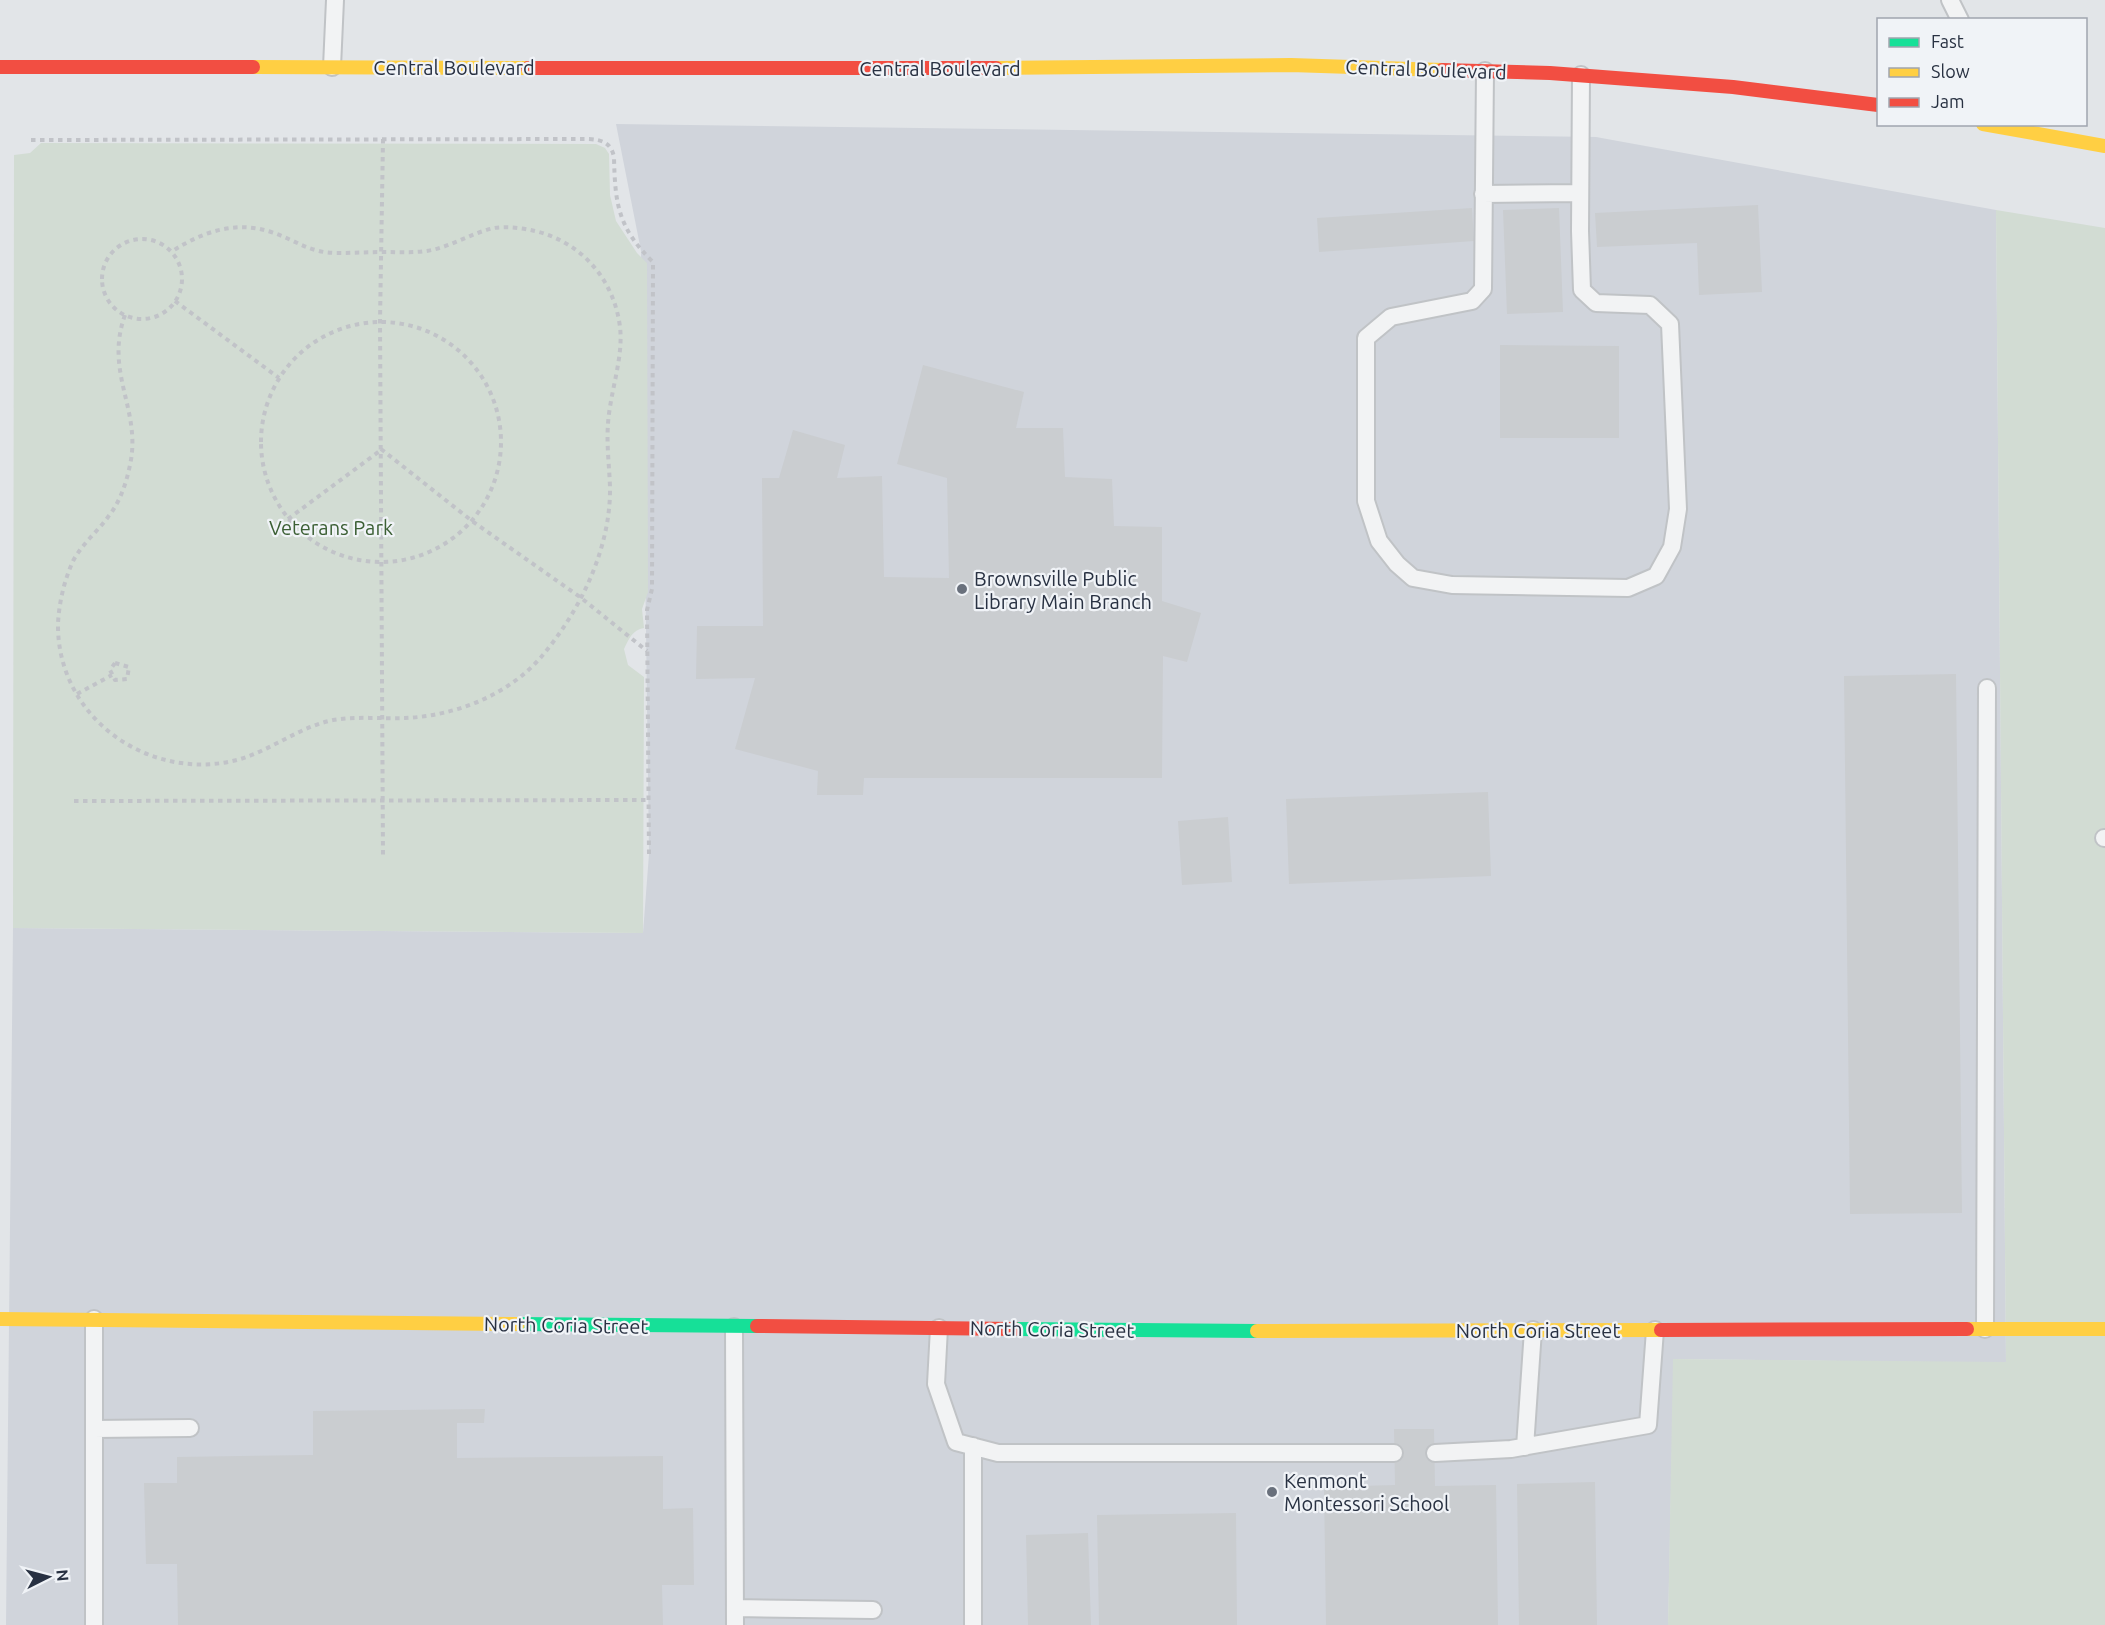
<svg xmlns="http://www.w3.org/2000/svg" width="2105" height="1625" font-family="Ubuntu,sans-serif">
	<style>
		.built { fill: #d0d4db }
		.green { fill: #d2dcd3 }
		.building { fill: #cacdd0 }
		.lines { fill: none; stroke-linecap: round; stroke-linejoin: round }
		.lane-casing { stroke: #c0c3c6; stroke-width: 20 }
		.path { stroke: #c1c3c8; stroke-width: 4; stroke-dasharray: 4.5 4.5; stroke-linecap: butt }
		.lane { stroke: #f2f3f4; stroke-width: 16 }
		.fast { stroke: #16e098; stroke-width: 14 }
		.slow { stroke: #ffcf43; stroke-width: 14 }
		.jam { stroke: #f24e42; stroke-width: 14 }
		.poi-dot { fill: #69707c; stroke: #f0f3f7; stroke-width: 2 }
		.labels { text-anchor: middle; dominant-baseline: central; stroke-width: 4.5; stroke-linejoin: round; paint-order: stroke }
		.street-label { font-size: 20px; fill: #283142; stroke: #f0f3f7 }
		.park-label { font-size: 20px; fill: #3b5f34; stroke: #f0f3f7 }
		.poi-label { font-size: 20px; fill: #283142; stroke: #f0f3f7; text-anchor: start }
	</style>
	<rect width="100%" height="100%" fill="#e2e5e8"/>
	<!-- built -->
	<path class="built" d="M616,124L1596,137L1996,210L2006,1363L1674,1359L1668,1625H6L13,928L643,933L649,854L641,251Z"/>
	<!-- green -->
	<path class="green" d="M41,143L596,144L605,148L609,154L610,195L616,221L637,253L647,263L648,592L642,609L644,628C632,630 629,639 624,649L628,665L644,677L643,933L13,928L14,155L30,153Z
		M1996,210L2105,228V1625H1668L1673,1359L2006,1362Z"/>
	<!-- building -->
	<path class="building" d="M1758,205L1762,292L1699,295L1697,243L1597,247L1595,213Z
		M1472,208L1474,241L1319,252L1317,218Z
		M1559,208L1563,312L1507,314L1503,210Z
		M1500,345L1619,346V438H1500Z
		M923,365L1024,392L1016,428H1063L1065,477L1112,479L1114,526L1162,527V601L1201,613L1187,662L1163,656L1162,778H864L863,795H817L818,771L735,749L755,678L696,679L697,626H763L762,478H779L793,430L845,445L837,478L882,476L884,577L949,578L947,478L897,464Z
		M1956,674L1962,1213L1850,1214L1844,676Z
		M1488,792L1491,876L1289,884L1286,799Z
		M1228,817L1232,882L1182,885L1178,821Z
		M485,1409L484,1423H457V1458L663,1456V1509L693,1508L694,1585H662L663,1625H178L177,1564H146L144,1483H177V1457L313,1455V1411Z
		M1394,1429H1434L1435,1486L1496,1485L1498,1625H1326L1324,1487L1395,1485Z
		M1595,1482L1597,1625H1519L1517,1484Z
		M1236,1513L1237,1625H1099L1097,1515Z
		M1088,1533L1091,1625H1028L1026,1535Z"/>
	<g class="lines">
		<!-- lane casing -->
		<g class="lane-casing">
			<path id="lane" d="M1950,0L1960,20
				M332,67L335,0
				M1485,71L1483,289L1472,301L1391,317L1366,338V501L1379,541L1397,564L1413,578L1452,585L1628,588L1656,576L1672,547L1678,509L1670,324L1650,305L1596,303L1582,290L1580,231L1581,75
				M1483,194L1580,193
				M2104,838H2105
				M734,1327L735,1625
				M939,1328L936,1384L956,1442L998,1453H1394
				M1985,1329L1987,688
				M94,1429L190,1428
				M1525,1447L1533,1330
				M1435,1453L1511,1449L1648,1425L1655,1330
				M735,1608L873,1610
				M94,1625V1319
				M973,1625V1446"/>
		</g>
		<!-- path -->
		<path class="path" d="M383,139L380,321L383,855
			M31,140L589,139C603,140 611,143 614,157C615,204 618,228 653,262L652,589L647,610L649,854
			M102 279a40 40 0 1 1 80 0a40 40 0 1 1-80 0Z
			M175,301L279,378
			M125,315C104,373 142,410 130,465C126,484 120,502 108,517C97,532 82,544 73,561C64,581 59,603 58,624C57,714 142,778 228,762C266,755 295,728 333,720C356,716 382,719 405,718C455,716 509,695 542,656C580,611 611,548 610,487C609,459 605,436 610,407C614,381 623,353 620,327C614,279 581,242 535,231C522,228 507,226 494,228C471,233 449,248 426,251C412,253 398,252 385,252C369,252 353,253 337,253C309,253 296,240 271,232C235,220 202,232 171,252
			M261 442a120 120 0 1 1 240 0a120 120 0 1 1-240 0Z
			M381,449L472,521L580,597L647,651
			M288,519L381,450
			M115,663L129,667L127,679L115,680L110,670Z
			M77,694L112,675
			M74,801L649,800"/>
		<!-- lane -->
		<use href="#lane" class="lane"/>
		<!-- fast -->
		<path class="fast" d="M518,1324L757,1326
			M1015,1329L1257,1331"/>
		<!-- slow -->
		<path class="slow" d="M253,67L528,68
			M996,68L1291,65L1442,70
			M1983,124L2105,146
			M0,1319L518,1324
			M1967,1329H2105
			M1257,1331L1661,1330"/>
		<!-- jam -->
		<path class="jam" d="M0,67H253
			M528,68H996
			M1442,70L1550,73L1733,87L1878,105
			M757,1326L1015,1329
			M1661,1330L1967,1329"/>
	</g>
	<!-- markers -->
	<g class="poi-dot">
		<circle cx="962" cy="589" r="6"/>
		<circle cx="1272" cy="1492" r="6"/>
	</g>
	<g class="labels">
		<!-- street labels -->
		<g class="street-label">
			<text x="454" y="67">Central Boulevard</text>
			<text x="940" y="68">Central Boulevard</text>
			<text transform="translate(1426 69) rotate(2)">Central Boulevard</text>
			<text transform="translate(566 1325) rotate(1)">North Coria Street</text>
			<text transform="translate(1052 1329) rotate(1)">North Coria Street</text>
			<text x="1538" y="1330">North Coria Street</text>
		</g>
		<!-- park labels -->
		<g class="park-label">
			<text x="331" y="527">Veterans Park</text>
		</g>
		<!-- poi labels -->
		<g class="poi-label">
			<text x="974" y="578">Brownsville Public<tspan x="974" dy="23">Library Main Branch</tspan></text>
			<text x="1284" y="1480">Kenmont<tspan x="1284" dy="23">Montessori School</tspan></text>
		</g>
	</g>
	<!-- legend -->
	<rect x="1877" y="18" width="210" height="108" fill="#f0f3f7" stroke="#a0a5af" stroke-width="1.5"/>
	<rect x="1889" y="38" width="30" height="9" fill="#16e098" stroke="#a0a5af" stroke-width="1.5"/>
	<text x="1931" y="48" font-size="18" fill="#283142">Fast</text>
	<rect x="1889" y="68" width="30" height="9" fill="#ffcf43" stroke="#a0a5af" stroke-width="1.5"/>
	<text x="1931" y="78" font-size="18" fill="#283142">Slow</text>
	<rect x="1889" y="98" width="30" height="9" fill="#f24e42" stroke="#a0a5af" stroke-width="1.5"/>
	<text x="1931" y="108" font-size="18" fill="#283142">Jam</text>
	<!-- north arrow -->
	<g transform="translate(48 1577) rotate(84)" stroke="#f0f3f7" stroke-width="4.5" paint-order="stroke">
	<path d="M0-4.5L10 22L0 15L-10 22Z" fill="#283142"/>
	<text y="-9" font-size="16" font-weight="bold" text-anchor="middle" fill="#283142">N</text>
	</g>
</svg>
